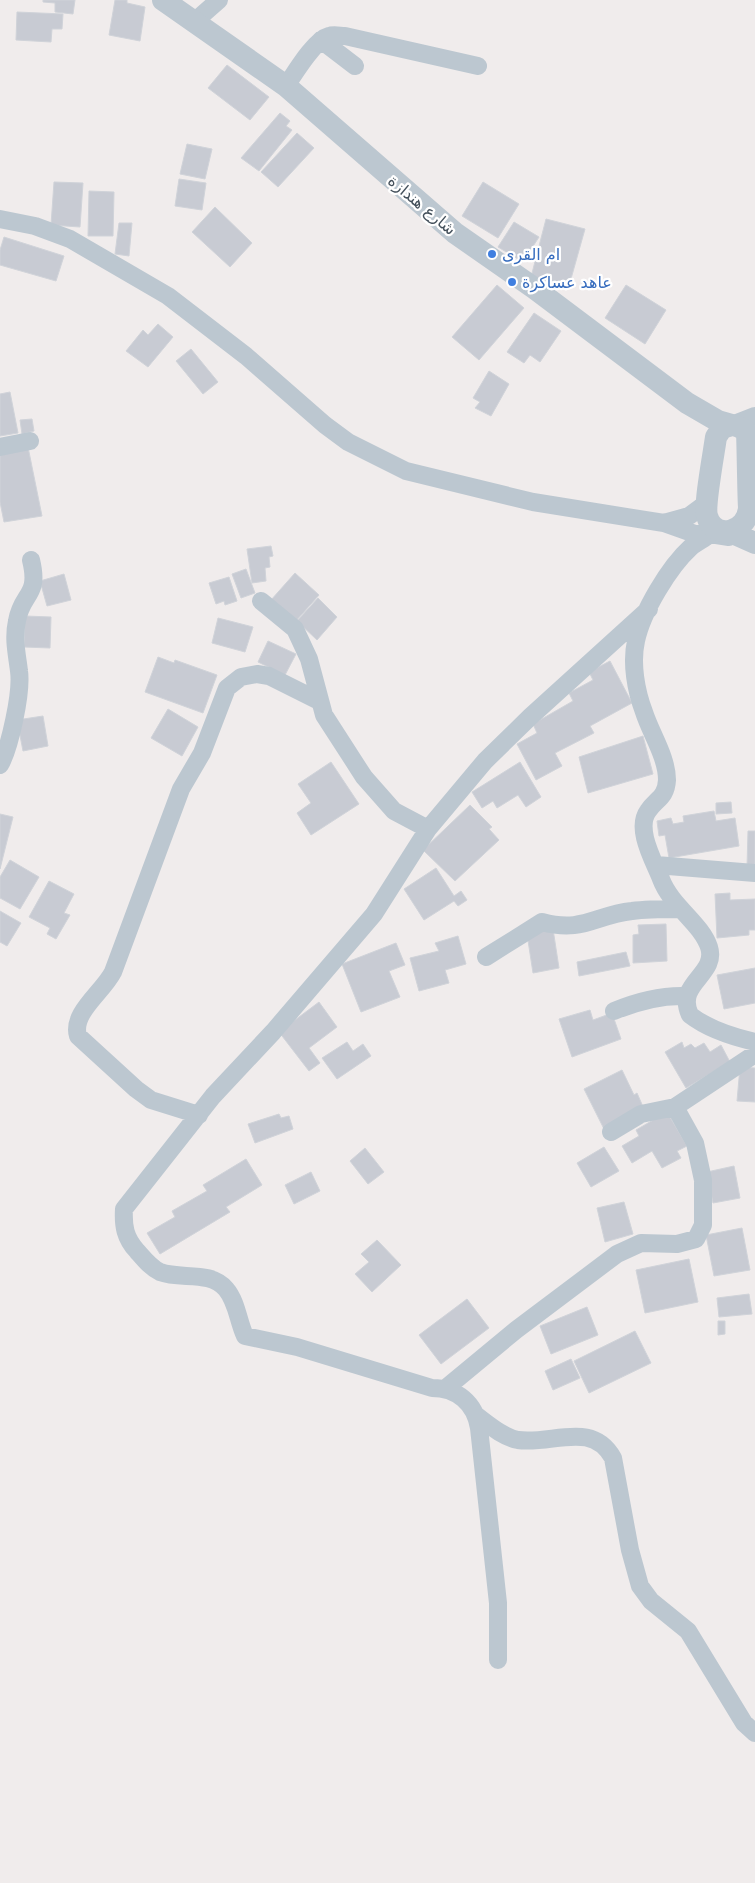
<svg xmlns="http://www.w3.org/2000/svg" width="755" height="1883" font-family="'DejaVu Sans','Noto Naskh Arabic',sans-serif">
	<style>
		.building { fill: #c8cbd3; stroke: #d0d3d9 }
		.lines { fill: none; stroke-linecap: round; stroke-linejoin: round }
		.minor { stroke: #bcc7d0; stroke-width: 18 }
		.tertiary { stroke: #bcc7d0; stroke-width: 22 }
		.shop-dot { fill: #3f7fe0; stroke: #fff; stroke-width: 2 }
		.labels { text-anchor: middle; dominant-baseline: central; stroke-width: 4.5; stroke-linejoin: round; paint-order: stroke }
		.street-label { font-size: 16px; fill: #44505b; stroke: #fff }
		.shop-label { font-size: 16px; fill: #366cbe; stroke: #fff; text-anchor: start }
	</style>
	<rect width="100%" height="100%" fill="#f0ecec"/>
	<!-- building -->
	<path class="building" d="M43,0H75L73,14L55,12V3L43,2Z
		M115,0H127V3L145,7L140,41L109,35Z
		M17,12L63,14L62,29H52L51,42L16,40Z
		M227,65L269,97L250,120L208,88Z
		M280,113L290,121L286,126L292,130L259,171L241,158Z
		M297,133L314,148L278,187L261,172Z
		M187,144L212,149L205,179L180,174Z
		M179,179L206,183L202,210L175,206Z
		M54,182L83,183L80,227L51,225Z
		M483,182L519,204L498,238L462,216Z
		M89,191L114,192L113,236H88Z
		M215,207L252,243L230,267L192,232Z
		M546,219L585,229L569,286L531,277Z
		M514,222L539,237L523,262L498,247Z
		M119,223H132L129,256L115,254Z
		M4,237L64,256L56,281L0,265V250Z
		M497,285L524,308L479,360L452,337Z
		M626,285L666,310L645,344L605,318Z
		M534,313L561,331L540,362L530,355L524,363L507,352Z
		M158,324L173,337L148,367L126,351L143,330L148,335Z
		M191,349L218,382L203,394L176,361Z
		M489,371L509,384L491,416L475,408L480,402L473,398Z
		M10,392L18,433L0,436V394Z
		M32,419L34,431L22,434L20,420Z
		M28,447L42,516L4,522L0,502V452Z
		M271,546L273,556L269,557L270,567L265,568L266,581L252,583L247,549Z
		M246,569L255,593L241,598L232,574Z
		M295,573L319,595L295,622L271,600Z
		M64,574L71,600L47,606L40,581Z
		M229,577L237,601L225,605L224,601L216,604L209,583Z
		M318,598L337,617L317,640L297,621Z
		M25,616L51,617L50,648L24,647Z
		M218,618L253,627L245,652L212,643Z
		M268,641L296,654L285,675L258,662Z
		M158,657L174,663L175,660L217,675L203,713L145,692Z
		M610,661L632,703L590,726L594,733L555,753L562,766L536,780L517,744L537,733L533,724L573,701L569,693L593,680L589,672Z
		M168,709L198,727L182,756L151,738Z
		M43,716L48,746L23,751L17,720Z
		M643,736L653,774L588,793L579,757Z
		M331,762L359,804L311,835L297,813L311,803L298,784Z
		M520,762L541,797L526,807L518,795L497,808L493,801L482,808L472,792Z
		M731,802L732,813L716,814V803Z
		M470,805L492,827L489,829L499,840L455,881L423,850Z
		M714,811L716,821L735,818L739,846L669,858L665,835L659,836L657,821L671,818L673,824L684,822L683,816Z
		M0,814L13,817L0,869Z
		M748,831H755V867H747Z
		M10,860L39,877L20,909L0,898V877Z
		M436,868L454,896L461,891L467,900L458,906L454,901L424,920L404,889Z
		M49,881L74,894L64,913L70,915L56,939L47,934L50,928L29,917Z
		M730,893V900L755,899V930H749V935L717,938L715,894Z
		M0,911L21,923L7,946L0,942Z
		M666,924L667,961L633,963V935L639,934L638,925Z
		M553,929L559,968L533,973L527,934Z
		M458,936L466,964L445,970L449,983L419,991L410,958L439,951L435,943Z
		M396,943L405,965L389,971L400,997L361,1012L342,964Z
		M626,952L630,966L579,976L577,962Z
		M755,968V1003L724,1009L717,975Z
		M319,1002L337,1027L309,1048L320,1063L309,1071L279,1032Z
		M590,1010L593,1020L612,1013L621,1039L572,1057L559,1019Z
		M347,1042L353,1051L363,1044L371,1056L337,1079L322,1058Z
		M682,1042L684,1048L691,1044L695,1048L704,1043L710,1052L721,1045L730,1062L686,1088L665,1052Z
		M740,1067L755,1068V1102L737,1101Z
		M622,1070L634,1095L637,1093L644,1109L604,1129L584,1089Z
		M667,1112L687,1146L677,1151L681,1158L662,1168L652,1151L632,1163L622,1146L639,1136L636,1130Z
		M279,1114L281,1118L289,1116L293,1129L255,1143L248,1124Z
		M604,1147L619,1171L591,1187L577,1163Z
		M365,1148L384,1172L368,1184L350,1161Z
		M246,1159L262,1185L226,1207L230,1212L160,1254L147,1233L175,1217L172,1211L207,1191L203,1185Z
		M734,1166L740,1198L713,1203L707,1172Z
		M311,1172L320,1191L294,1204L285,1185Z
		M624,1202L633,1234L605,1242L597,1208Z
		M742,1228L750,1270L714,1276L706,1235Z
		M377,1240L401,1265L372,1292L355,1274L369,1262L361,1254Z
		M689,1259L698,1302L645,1313L636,1270Z
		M749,1294L752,1314L719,1317L717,1298Z
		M467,1299L489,1328L441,1364L419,1335Z
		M587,1307L598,1335L551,1354L540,1326Z
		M718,1321H725V1334L718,1335Z
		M635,1331L651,1363L589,1393L574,1361Z
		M571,1359L580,1378L553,1390L545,1371Z"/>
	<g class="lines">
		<!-- minor -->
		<path class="minor" d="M194,22L219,0
			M321,40L355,66
			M286,86C295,73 314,40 329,36C334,34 340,36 345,36L478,66
			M0,219L35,226L70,239L168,296L246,356L325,425L348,442L406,471L533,502L664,523L689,516L708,502
			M732,425L755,416
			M0,447L30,441
			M664,523L695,534H714
			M729,537L710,534C704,539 697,542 691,547C669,567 642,612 636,641C631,663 636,691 644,712C651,734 667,757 667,780C666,798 656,799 648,811C635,829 654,861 661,879C671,906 701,923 709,947C718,975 675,983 690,1015C708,1029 733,1037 755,1042
			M261,601L295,629L309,659L324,715L364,777L394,811L428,829
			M0,765C10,747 22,692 19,671C17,654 13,639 17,621C22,592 40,597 31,560
			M656,865L755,873
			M486,957L542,922C583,933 595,915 632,911C647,909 663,909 679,909
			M614,1011C638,1001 660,995 686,996
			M199,1115L151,1100L136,1089L78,1036C71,1013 103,992 113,972L181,789L202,753L227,688L241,677L257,674L269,676L319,701
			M611,1132L641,1114L675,1107
			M446,1388L516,1330L617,1254L641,1243L677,1244L696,1239L703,1225V1180L695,1143L675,1107L755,1054
			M477,1416C489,1425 503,1437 518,1440C552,1445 592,1420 613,1458L630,1550L640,1586L651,1601L688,1631L744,1723L755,1733
			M498,1660V1603L479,1428C475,1403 457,1388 432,1388L297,1347L245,1336C238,1321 237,1302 226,1289C210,1270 181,1280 160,1272C151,1268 144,1259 137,1251C125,1238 123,1226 124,1209L213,1096L273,1032L374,914L428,829L485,761L530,717L649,609"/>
		<!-- tertiary -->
		<path class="tertiary" d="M163,0L286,86L455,233L534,288L687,403L718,421L732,425
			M732,425C738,426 743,428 746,432C748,436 748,497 749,507C748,533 714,541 707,516C704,505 714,452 716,437L722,428Z
			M728,531L755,543"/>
	</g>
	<!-- markers -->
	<g class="shop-dot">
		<circle cx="492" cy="254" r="5"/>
		<circle cx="512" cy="282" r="5"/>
	</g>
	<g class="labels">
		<!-- street labels -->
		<g class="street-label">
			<text transform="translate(422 205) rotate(40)">شارع هندازة</text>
		</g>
		<!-- shop labels -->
		<g class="shop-label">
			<text x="502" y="254">ام القرى</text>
			<text x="522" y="282">عاهد عساكرة</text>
		</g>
	</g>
</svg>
